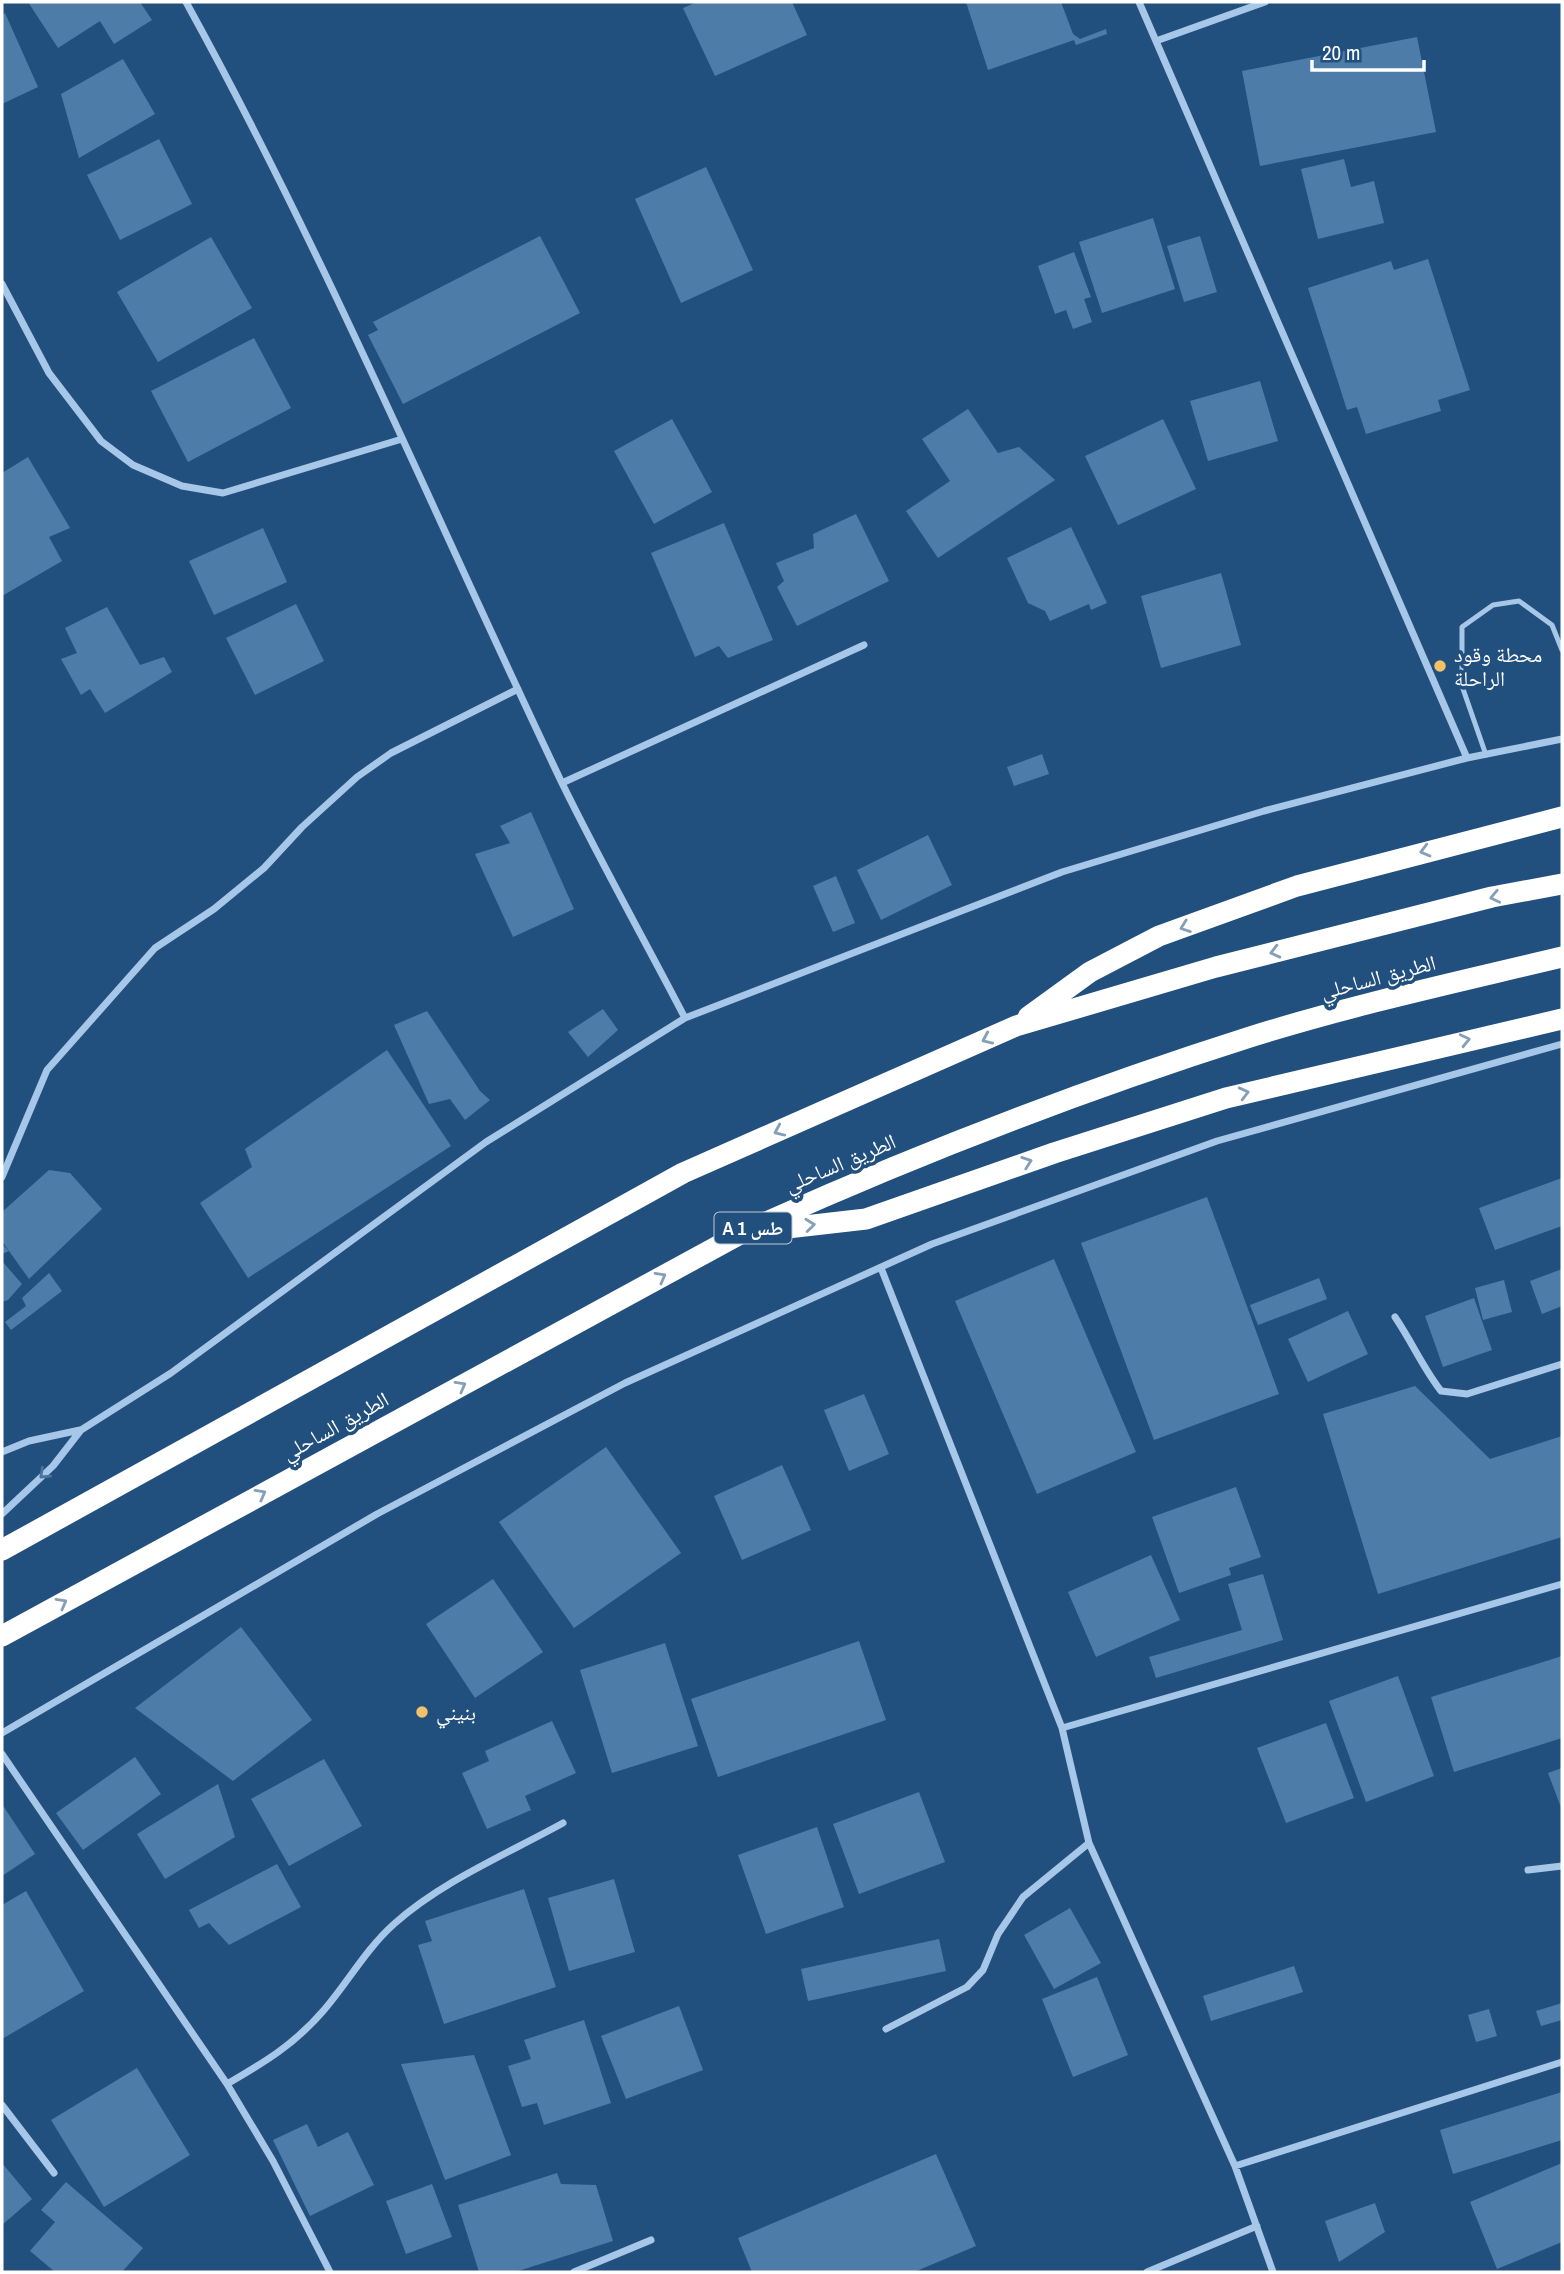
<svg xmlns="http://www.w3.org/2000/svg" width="1564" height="2274" font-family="'Archivo Narrow','Noto Naskh Arabic',sans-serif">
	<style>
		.building { fill: #4e7ca9 }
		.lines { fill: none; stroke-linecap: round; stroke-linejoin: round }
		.lane { stroke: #a6c7e7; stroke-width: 5 }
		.street { stroke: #a6c7e7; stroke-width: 7 }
		.highway { stroke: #fff; stroke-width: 21 }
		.oneway { stroke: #859fb8 }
		.oneway2 { stroke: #4a749e }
		.poi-dot { fill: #f3c268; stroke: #22507e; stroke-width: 2.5 }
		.labels { text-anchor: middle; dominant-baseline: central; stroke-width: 7; stroke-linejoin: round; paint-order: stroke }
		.shield { fill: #22507e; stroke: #bdcad8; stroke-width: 2 }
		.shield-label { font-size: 19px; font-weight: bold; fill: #fff }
		.poi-label { font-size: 21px; fill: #fff; stroke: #22507e; text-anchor: start }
		.street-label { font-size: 21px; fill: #fff; stroke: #22507e }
	</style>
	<rect width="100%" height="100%" fill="#22507e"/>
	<!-- building -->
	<path class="building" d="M28,2H140L152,20L114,44L100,21L58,48Z
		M697,2H792L807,35L715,76L683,8Z
		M966,2H1061L1073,34L1080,39L1106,29L1107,34L1076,45L1074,40L988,70Z
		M5,13L38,87L2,104V15Z
		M1417,37L1436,132L1260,166L1242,71Z
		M123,59L155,114L79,158L61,94Z
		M159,139L192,204L120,240L87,175Z
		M1344,159L1351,187L1374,181L1384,223L1318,239L1301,169Z
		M706,167L753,270L681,303L635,199Z
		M1153,218L1175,289L1102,313L1079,242Z
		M540,236L580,313L403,404L368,335L378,330L373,322Z
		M1200,236L1217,292L1184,302L1167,246Z
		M211,237L252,308L158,362L117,292Z
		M1074,252L1091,297L1084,299L1092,322L1073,329L1066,310L1055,314L1038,266Z
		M1428,259L1470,390L1438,400L1441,411L1366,434L1357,407L1347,410L1308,288L1391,261L1394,270Z
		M254,338L291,408L188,462L151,391Z
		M1260,381L1278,441L1208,461L1190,401Z
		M968,409L998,453L1019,447L1055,480L938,558L906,511L950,481L922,439Z
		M672,419L712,492L654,524L614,451Z
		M1163,419L1196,489L1118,525L1085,456Z
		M28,457L70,528L49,537L62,561L2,596V473Z
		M856,514L889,581L797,626L777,587L784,581L776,563L814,548L813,534Z
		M724,523L773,640L728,658L719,646L695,657L651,553Z
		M1071,527L1107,603L1091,610L1089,604L1050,621L1045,611L1028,603L1007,558Z
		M263,528L287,582L214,615L189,561Z
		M1221,573L1241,645L1161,668L1141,596Z
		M296,604L324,661L255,695L226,638Z
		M107,607L140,665L164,657L172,672L105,713L90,689L81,695L61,659L77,653L65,628Z
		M1042,754L1049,774L1014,786L1007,767Z
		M531,812L574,909L513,937L475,854L510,843L500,826Z
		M928,835L952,885L881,920L857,870Z
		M836,876L855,923L833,932L813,886Z
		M603,1009L618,1030L588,1057L568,1032Z
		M427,1011L480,1091L490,1100L465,1120L450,1099L429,1104L394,1025Z
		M387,1050L451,1146L248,1278L200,1203L252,1167L245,1149Z
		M49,1170L70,1173L102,1209L29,1279L9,1251L2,1254V1244L9,1251L2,1241V1212Z
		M1562,1178V1226L1495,1250L1479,1208Z
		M1207,1197L1279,1394L1154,1440L1081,1243Z
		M1054,1259L1136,1452L1037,1494L955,1301Z
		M2,1261L22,1284L8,1300L2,1302Z
		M1562,1269V1306L1542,1314L1530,1281Z
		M49,1273L62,1291L11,1330L5,1322L26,1306L22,1298Z
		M1319,1278L1327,1299L1258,1325L1250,1305Z
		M1504,1280L1512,1312L1483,1320L1475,1288Z
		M1474,1298L1492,1350L1443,1367L1425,1316Z
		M1348,1311L1368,1354L1308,1382L1288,1339Z
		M1415,1386L1490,1459L1562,1436V1537L1378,1594L1323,1414Z
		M864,1394L889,1454L849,1471L824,1410Z
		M606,1447L681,1553L574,1628L499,1522Z
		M782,1465L811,1530L742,1560L714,1496Z
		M1236,1487L1261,1557L1229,1568L1231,1575L1179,1593L1152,1517Z
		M1151,1555L1180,1620L1096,1657L1068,1592Z
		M1263,1574L1283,1640L1156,1678L1149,1657L1242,1630L1228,1584Z
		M493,1579L543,1652L475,1698L426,1624Z
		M241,1627L312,1720L233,1781L135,1708Z
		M859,1641L886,1720L718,1777L691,1699Z
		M665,1643L698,1746L612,1773L580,1670Z
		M1562,1656V1738L1454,1772L1431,1697Z
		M1398,1676L1434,1776L1366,1802L1329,1701Z
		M552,1721L576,1773L525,1796L531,1810L487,1829L462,1773L489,1761L485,1751Z
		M1326,1723L1354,1798L1286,1823L1257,1748Z
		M135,1757L161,1794L83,1850L56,1813Z
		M324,1759L362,1826L289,1866L251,1799Z
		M1562,1768V1810L1548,1773Z
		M218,1784L235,1837L165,1879L137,1834Z
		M919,1792L945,1862L859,1894L833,1824Z
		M2,1804L35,1854L2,1876Z
		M817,1827L844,1907L766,1934L738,1855Z
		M277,1864L301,1907L229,1945L209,1923L199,1928L189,1910Z
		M614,1879L635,1952L569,1971L548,1898Z
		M524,1889L556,1987L444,2024L418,1945L432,1941L425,1921Z
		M26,1891L84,1991L2,2039V1905Z
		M1070,1908L1101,1963L1054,1989L1024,1935Z
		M939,1939L946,1971L808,2001L801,1969Z
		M1294,1966L1303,1992L1211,2021L1203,1996Z
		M1097,1977L1128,2055L1073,2077L1042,1999Z
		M1562,2003V2020L1541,2026L1536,2011Z
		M679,2006L703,2070L626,2099L601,2036Z
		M1489,2009L1497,2036L1476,2042L1468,2015Z
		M584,2020L611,2103L544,2125L537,2103L522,2107L508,2066L531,2059L524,2040Z
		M474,2055L511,2155L445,2180L401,2064Z
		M137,2068L190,2155L104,2207L51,2120Z
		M1562,2092V2140L1453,2174L1440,2130Z
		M307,2124L318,2147L348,2132L374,2185L310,2216L273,2140Z
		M936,2154L976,2246L914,2272H752L738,2238Z
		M2,2163L32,2199L2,2225Z
		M1562,2163V2242L1497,2269L1470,2202Z
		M557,2173L561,2184L596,2185L613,2241L515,2272H479L458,2205Z
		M66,2182L143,2248L122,2272H55L30,2251L55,2222L41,2210Z
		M432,2184L452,2237L406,2254L386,2201Z
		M1375,2203L1385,2232L1339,2262L1325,2221Z"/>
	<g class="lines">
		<!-- lane -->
		<path class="lane" d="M1486,755L1462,686V627L1493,605L1519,601L1552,625L1562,650"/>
		<!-- street -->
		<path class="street" d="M186,2C325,254 437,521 561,781C600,861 644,939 685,1018
			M1139,2L1467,758
			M1156,41L1265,2
			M2,284L49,373L101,441L133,465L182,486L223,493L402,439
			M562,783L864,645
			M2,1177L47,1070L155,948L214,909L264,868L302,827L357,777L391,753L518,689
			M881,1268L1062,1728L1089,1843L1235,2166L1273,2272
			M1395,1317C1412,1342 1423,1368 1441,1391L1467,1394L1562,1364
			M2,1452L29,1441L80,1430
			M2,1514L53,1466L81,1430L171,1373L486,1142L685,1018L1062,872L1264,811L1467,758L1562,739
			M1062,1728L1562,1584
			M2,1733L377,1514L625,1383L932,1244L1217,1141L1562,1044
			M2,1754L227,2084L273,2161L330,2272
			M1528,1870L1562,1866
			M886,2029L967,1987L983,1970L998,1934L1023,1897L1089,1843
			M227,2084C265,2062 295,2044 324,2010C348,1982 366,1949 394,1924C442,1881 507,1854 563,1823
			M2,2105L54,2173
			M1235,2166L1562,2062
			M574,2272L651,2240
			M1147,2272L1257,2226"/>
		<!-- highway -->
		<path class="highway" d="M1028,1017L1090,972L1159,936L1297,886L1562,817
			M761,1231L866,1219L1054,1153L1226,1098L1562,1019
			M2,1550L683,1173L1016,1026L1216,967L1492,897L1562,884
			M2,1636L742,1233C907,1158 1077,1092 1250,1037C1352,1005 1458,982 1562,957"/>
	</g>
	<!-- one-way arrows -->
	<defs><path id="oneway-chevron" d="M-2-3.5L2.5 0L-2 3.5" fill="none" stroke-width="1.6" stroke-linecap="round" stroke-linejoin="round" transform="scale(1.75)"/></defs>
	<g class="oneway">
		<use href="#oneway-chevron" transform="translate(1425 851) rotate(165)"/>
		<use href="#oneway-chevron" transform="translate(1495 897) rotate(168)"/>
		<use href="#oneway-chevron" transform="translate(1185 927) rotate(160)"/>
		<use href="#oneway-chevron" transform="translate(1275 952) rotate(166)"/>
		<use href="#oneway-chevron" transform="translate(987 1039) rotate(156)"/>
		<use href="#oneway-chevron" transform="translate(1465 1040) rotate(-13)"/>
		<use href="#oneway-chevron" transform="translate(1244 1093) rotate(-14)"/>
		<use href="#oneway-chevron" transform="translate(779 1131) rotate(156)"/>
		<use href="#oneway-chevron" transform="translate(1027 1162) rotate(-19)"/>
		<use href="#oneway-chevron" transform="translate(810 1225) rotate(-6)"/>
		<use href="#oneway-chevron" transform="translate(661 1277) rotate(-29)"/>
		<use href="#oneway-chevron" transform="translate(461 1386) rotate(-29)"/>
		<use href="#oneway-chevron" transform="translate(261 1494) rotate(-29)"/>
		<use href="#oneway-chevron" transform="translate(62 1603) rotate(-29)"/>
	</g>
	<use class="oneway2" href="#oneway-chevron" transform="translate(44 1474) rotate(137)"/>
	<!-- markers -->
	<g class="poi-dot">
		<circle cx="1440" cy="666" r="7"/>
		<circle cx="422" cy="1712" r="7"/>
	</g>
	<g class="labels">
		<!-- shield labels -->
		<rect class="shield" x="714.5" y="1212.5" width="77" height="31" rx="5"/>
		<g class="shield-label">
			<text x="753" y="1228">A 1 طس</text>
		</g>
		<!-- poi labels -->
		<g class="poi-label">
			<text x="1454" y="654">محطة وقود<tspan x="1454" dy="24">الراحلة</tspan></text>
			<text x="436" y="1712">بنيني</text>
		</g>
		<!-- street labels -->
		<g class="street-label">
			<text transform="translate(1378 977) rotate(-15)">الطريق الساحلي</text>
			<text transform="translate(840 1163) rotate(-23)">الطريق الساحلي</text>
			<text transform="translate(335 1426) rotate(-29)">الطريق الساحلي</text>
		</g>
	</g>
	<!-- border -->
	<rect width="1564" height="2274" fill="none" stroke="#ffffff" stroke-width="7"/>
	<!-- scale -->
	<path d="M1312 60v10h112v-10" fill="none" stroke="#ffffff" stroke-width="3.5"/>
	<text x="1322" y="60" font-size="21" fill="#ffffff" stroke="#22507e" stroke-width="5" paint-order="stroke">20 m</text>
</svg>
